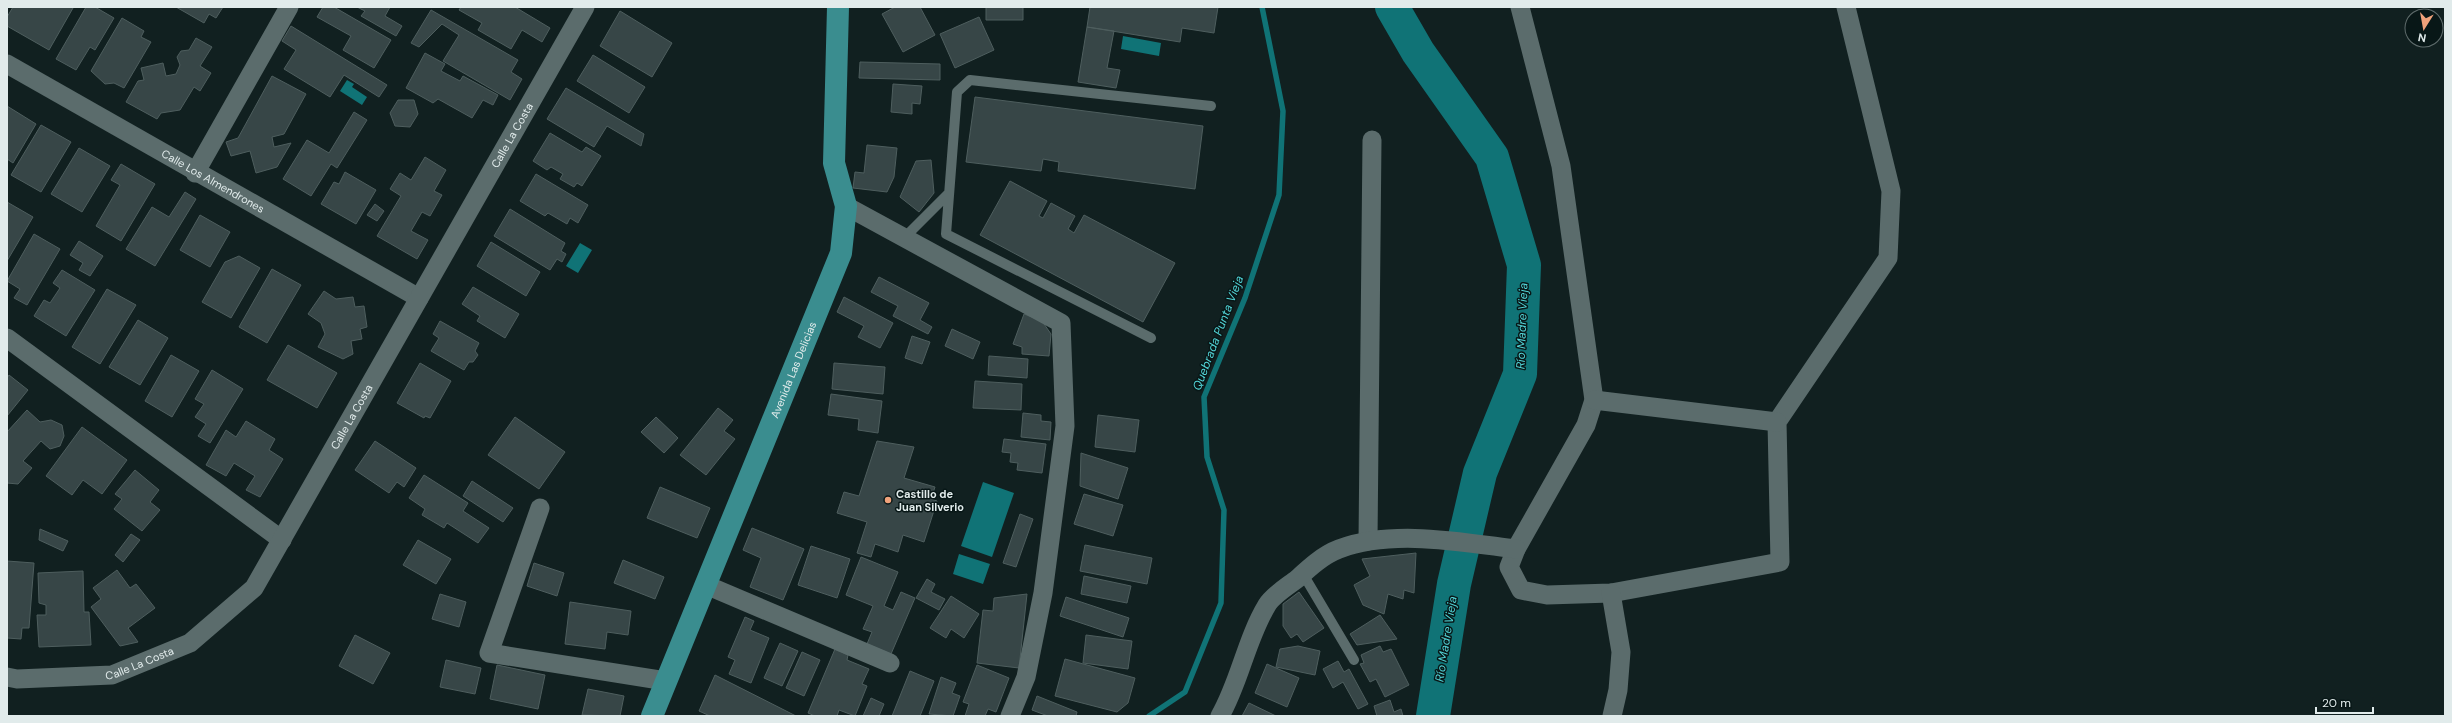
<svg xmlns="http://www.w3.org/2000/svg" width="2452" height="723" font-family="'DM Sans',sans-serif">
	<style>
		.water { fill: #107376 }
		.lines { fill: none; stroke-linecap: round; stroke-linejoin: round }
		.stream { stroke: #107376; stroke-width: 5.5 }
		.river { stroke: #107376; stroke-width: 34 }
		.building { fill: #374647; stroke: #4e5e5e }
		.lane { stroke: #5b6c6c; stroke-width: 10 }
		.street { stroke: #5b6c6c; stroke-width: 19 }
		.primary { stroke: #3a8d8f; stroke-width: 22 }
		.poi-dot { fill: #f0a27b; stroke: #081717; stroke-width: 1.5 }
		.labels { text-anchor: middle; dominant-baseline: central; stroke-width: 3; stroke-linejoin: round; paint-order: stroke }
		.street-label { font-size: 11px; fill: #e1ebeb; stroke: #081717 }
		.poi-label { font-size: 11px; font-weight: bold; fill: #e1ebeb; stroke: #081717; text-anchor: start }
		.water-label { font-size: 12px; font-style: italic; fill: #53d5d8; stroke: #081717 }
	</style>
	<rect width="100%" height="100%" fill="#112020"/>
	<!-- water -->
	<path class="water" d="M1123,36L1161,43L1159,56L1121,49Z
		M347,80L354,84L352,87L367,97L362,105L340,91Z
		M580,243L592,250L578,273L566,266Z
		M983,482L1014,493L992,557L961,546Z
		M959,554L990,564L983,584L953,574Z"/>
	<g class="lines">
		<!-- stream -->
		<path class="stream" d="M1149,716L1185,692L1221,603L1224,510L1207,457L1204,397L1245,298L1279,195L1283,111L1262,7"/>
		<!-- river -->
		<path class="river" d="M1392,7L1418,52L1492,157L1524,265L1520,374L1480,473L1454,584L1433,716"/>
	</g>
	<!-- building -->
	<path class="building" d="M13,7H73V8L49,50L7,26V17Z
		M86,7H95L114,18L95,50L90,47L76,70L56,59Z
		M176,7H223L216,18L209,14L204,23Z
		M323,7H334L391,40L374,68L343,50L351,36L317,17Z
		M357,7H390L385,16L402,26L396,36L361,16L365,11Z
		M461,7H515L550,28L542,42L522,30L511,49L478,30L482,23L459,10Z
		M895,7H920L935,35L903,52L882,14Z
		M986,7H1023V20H986Z
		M1090,7H1218L1214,33L1182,28L1180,42L1087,27Z
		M431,10L518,60L511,72L522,79L510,100L443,61L459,35L442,24L419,47L411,43Z
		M620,11L672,43L652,77L600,46Z
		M979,17L994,50L955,68L940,34Z
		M122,18L144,31L141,37L151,42L124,88L114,83L105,84L91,71Z
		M291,26L387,85L379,97L344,75L330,97L284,69L296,50L282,41Z
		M1087,27L1114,31L1107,68L1120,70L1116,88L1078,82Z
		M196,38L212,47L200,66L211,73L200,91L194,87L180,110L161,113L157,119L126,102L138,81L144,80L141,68L163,63L166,76L176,74L180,65L177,57L181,51L189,50Z
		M425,53L445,64L441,71L460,81L463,76L498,95L493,105L483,100L472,118L438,99L433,103L406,88Z
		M593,55L645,87L629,113L577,81Z
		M860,62L940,64V80L859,78Z
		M272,76L306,94L284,134L272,137L274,147L291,143L277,167L256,173L250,151L231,156L226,142L238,138Z
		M893,84L922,86L920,104L912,103V114L891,112Z
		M566,88L644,134L641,146L607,126L594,147L547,119Z
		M975,97L1203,126L1195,189L1058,171L1059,162L1043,159L1041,171L966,162Z
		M398,100H414L418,114L410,127L395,126L390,113Z
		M7,106L36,124L13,163L7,159Z
		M354,112L367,120L337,168L331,164L311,196L283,179L307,140L329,153Z
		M41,125L71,142L41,192L11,175Z
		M550,133L582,152L586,147L601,156L582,186L577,183L574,187L560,179L563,174L551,167L547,170L533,161Z
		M867,145L897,148L894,177L887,192L853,188L855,172L864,173Z
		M79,148L110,166L82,212L51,194Z
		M425,157L446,170L434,191L442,195L430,216L422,212L411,231L428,240L417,259L377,236L401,196L390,189L400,173L411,180Z
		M931,160L934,193L919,212L900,197L916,161Z
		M121,164L155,184L121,241L96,226L120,185L111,180Z
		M345,172L376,190L356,224L321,204L334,182L339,184Z
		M536,174L588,205L578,223L570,218L567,224L548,213L545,216L520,201Z
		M1010,181L1047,201L1039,216L1043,218L1051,203L1075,216L1068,229L1074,233L1084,215L1175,263L1143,322L980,235Z
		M185,192L196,199L155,266L126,249L152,207L169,217Z
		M7,202L33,217L7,261Z
		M375,204L384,211L377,221L367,215Z
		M510,209L565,243L561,251L566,254L562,262L557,259L550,270L494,236Z
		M200,215L230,232L210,267L180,250Z
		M34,234L60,249L27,305L14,298L20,289L7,281Z
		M79,241L103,256L90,276L79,270L83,263L70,255Z
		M491,242L540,272L526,296L477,266Z
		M239,256L260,268L231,318L202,302L225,262Z
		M272,269L301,285L267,343L239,327Z
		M62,270L95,290L66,336L34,316L44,300L50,303L60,288L53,283Z
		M879,277L929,303L920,320L932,327L928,334L893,316L898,306L871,292Z
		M473,287L519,314L505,338L477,321L480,316L462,304Z
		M107,289L136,305L100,364L72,347Z
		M324,291L336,299L353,297L355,307L364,306L367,327L360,329L362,339L351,341L353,354L343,359L318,347L325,334L321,323L308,314Z
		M844,297L893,323L880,348L858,337L864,326L837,312Z
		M1024,314L1042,321L1051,334L1049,356L1022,354V347L1013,344Z
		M138,320L168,338L140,385L109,367Z
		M440,321L479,343L475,351L478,355L473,362H469L464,370L431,351L439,338L433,334Z
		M952,329L980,342L973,359L945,346Z
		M912,336L930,342L922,364L905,358Z
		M288,345L337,373L317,408L267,380Z
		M171,355L199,371L172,417L145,401Z
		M989,356L1028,359L1027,378L988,375Z
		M420,363L451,381L430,418L425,416L424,418L397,403Z
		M834,363L885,367L883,394L832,389Z
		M212,370L243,389L210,443L198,436L206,424L195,417L204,404L195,399Z
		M9,375L28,390L7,416V378Z
		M975,381L1022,384L1021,410L973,408Z
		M831,394L882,401L878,433L858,430L859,419L828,415Z
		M718,408L733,420L724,431L735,439L706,475L680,455Z
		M27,410L40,422L51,420L62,425L64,436L60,446L50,449L41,441L23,461L32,468L18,484L7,483V432Z
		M1023,413L1041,415V421L1051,422L1050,440L1021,437Z
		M1098,415L1139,420L1135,452L1095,447Z
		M515,417L565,452L539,489L488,455Z
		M656,417L678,438L664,453L641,432Z
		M246,421L275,439L269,450L283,459L260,497L246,490L255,476L234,463L226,476L206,465L226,430L236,437Z
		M82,427L127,460L102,494L83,480L72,495L46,476Z
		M1004,439L1046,444L1042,473L1017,470L1018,463L1010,462L1011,453L1002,452Z
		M375,441L416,468L404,487L397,482L389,493L355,470Z
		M877,441L914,447L904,478L935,487L931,499L937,501L924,542L903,535L898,552L875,544L871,557L857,553L867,522L837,513L844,492L859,496Z
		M1081,453L1128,468L1118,499L1080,486Z
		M135,470L159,490L150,502L160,510L142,531L114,509L122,499L115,494Z
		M424,475L468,503L463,511L489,528L478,543L447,523L444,528L422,515L425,509L409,498Z
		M472,481L513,508L503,522L463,496Z
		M660,487L710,508L697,538L647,518Z
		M1084,494L1123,505L1113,536L1074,524Z
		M1020,514L1033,519L1016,567L1003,563Z
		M752,528L804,549L783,600L750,587L761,558L743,550Z
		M40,529L68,541L63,551L39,540Z
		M131,534L140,540L123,562L115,555Z
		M418,540L451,559L436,584L403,565Z
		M1085,545L1152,558L1147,584L1080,571Z
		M811,546L850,559L837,598L798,585Z
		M1416,553L1414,593L1404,590L1403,599L1388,594L1384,614L1363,605L1354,585L1370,576L1362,559Z
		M861,557L898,572L884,606L893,610L901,592L915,598L891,654L867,644L872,632L863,629L873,606L846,595Z
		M623,560L664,577L655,599L614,583Z
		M7,561L34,563L29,628H22L21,639L7,638Z
		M534,563L564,573L557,596L527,586Z
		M117,570L130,588L136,584L155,608L128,628L138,642L120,646L91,607L101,599L93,588Z
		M83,571L84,612H89L91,645L39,647L37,615H46V605L39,603L38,573Z
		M1084,576L1131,586L1127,603L1081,594Z
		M927,579L935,584L931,592L945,599L939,610L916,598Z
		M1299,592L1324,628L1303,642L1297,634L1291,638L1283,626V604Z
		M440,594L466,602L459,627L432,619Z
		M1027,594L1019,668L977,663L983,610L993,611L994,598Z
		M951,596L979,614L964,638L951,629L946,638L930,628Z
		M1066,597L1129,618L1123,637L1060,616Z
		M570,602L631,611L628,635L607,632L605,649L565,644Z
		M1380,615L1397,639L1357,645L1350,634Z
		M745,617L754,621L750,630L769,638L751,683L729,674L735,660L728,657Z
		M355,635L390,653L373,684L339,666Z
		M1086,635L1132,641L1128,669L1083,663Z
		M780,643L798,651L782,686L764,678Z
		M1298,646L1320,651L1315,675L1276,667L1280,649Z
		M1380,646L1383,652L1391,649L1409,685L1385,697L1376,679L1370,682L1360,664L1364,663L1361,655Z
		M835,649L848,655L847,660L869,669L862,684L867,686L855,716L839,710L837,716H815L808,713Z
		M802,652L820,660L804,696L786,688Z
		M1065,659L1135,678L1128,703L1117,712L1055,696Z
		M446,660L481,668L475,694L440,687Z
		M1338,661L1344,672L1349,669L1368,704L1358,709L1343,682L1333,688L1323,669Z
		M1267,664L1299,678L1287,707L1255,693Z
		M497,665L545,675L538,709L490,699Z
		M977,665L1009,678L996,712L988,709L985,716H965L969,704L963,702Z
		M910,671L934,681L920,716H892Z
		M715,675L796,716H710L699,711Z
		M941,677L956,683L952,693L960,696L953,716L929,714Z
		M588,689L624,696L620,716L582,715Z
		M1037,696L1077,712L1076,716H1048L1032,710Z
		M871,698L884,704L879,716H863Z
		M1390,700L1394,712L1401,709L1403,716H1377L1374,706Z
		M1249,703L1276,716H1242Z"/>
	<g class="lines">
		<!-- lane -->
		<path class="lane" d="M904,238L949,193
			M1151,338L946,234L957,92L970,80L1211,106
			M1303,574L1354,660"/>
		<!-- street -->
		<g class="street">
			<path d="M1520,7L1561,166L1594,400L1586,425L1516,549L1509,567L1521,590L1547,595L1611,593L1780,562L1777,422L1888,258L1891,191L1846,7"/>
			<path id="s1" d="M7,64L419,298"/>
			<path d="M195,173L289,7"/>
			<path d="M846,206L1061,323L1065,426L1043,593L1026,677L1010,716"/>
			<path d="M7,338L282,540"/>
			<path d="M1594,400L1777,422"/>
			<path d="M540,508L489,653L666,681"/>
			<path d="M1368,541L1372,140"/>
			<path d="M706,585L890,663"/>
			<path d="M1611,593L1621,652L1618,690L1612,716"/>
			<path id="s2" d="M7,677L17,679L112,675L190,643L254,588L585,7"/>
			<path d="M1220,716C1240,681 1246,640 1267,605C1273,595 1288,586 1297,579C1309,568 1323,555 1339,549C1392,529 1460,542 1516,549"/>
		</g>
		<!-- primary -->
		<path class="primary" id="s3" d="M652,716L841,253L846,206L834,163L838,7"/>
	</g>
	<!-- markers -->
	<circle class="poi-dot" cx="888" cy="500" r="4"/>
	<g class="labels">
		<!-- street labels -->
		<g class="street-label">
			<text stroke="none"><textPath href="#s2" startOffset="795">Calle La Costa</textPath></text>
			<text stroke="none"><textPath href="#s1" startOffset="237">Calle Los Almendrones</textPath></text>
			<text stroke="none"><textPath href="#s3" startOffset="374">Avenida Las Delicias</textPath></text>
			<text stroke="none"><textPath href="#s2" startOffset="471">Calle La Costa</textPath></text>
			<text stroke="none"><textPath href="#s2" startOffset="135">Calle La Costa</textPath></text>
		</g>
		<!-- poi labels -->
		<g class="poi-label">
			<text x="896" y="494">Castillo de<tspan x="896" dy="13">Juan Silverio</tspan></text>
		</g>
		<!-- water labels -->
		<g class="water-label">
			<text transform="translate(1522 326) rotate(-88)">Río Madre Vieja</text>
			<text transform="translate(1218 333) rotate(-69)">Quebrada Punta Vieja</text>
			<text transform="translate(1446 639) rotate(-81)">Río Madre Vieja</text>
		</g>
	</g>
	<!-- border -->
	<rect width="2452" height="723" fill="none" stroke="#e1ebeb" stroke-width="16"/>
	<!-- north arrow -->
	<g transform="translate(2424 28) rotate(191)"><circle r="19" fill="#081717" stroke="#5f6c6c"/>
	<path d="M0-3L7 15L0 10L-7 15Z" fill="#f0a27b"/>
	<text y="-6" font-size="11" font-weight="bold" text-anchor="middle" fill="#e1ebeb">N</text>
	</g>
	<!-- scale -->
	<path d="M2316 707v6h57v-6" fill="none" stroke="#e1ebeb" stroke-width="2"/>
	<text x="2322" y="707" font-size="12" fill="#e1ebeb" stroke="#081717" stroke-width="3" paint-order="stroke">20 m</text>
</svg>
